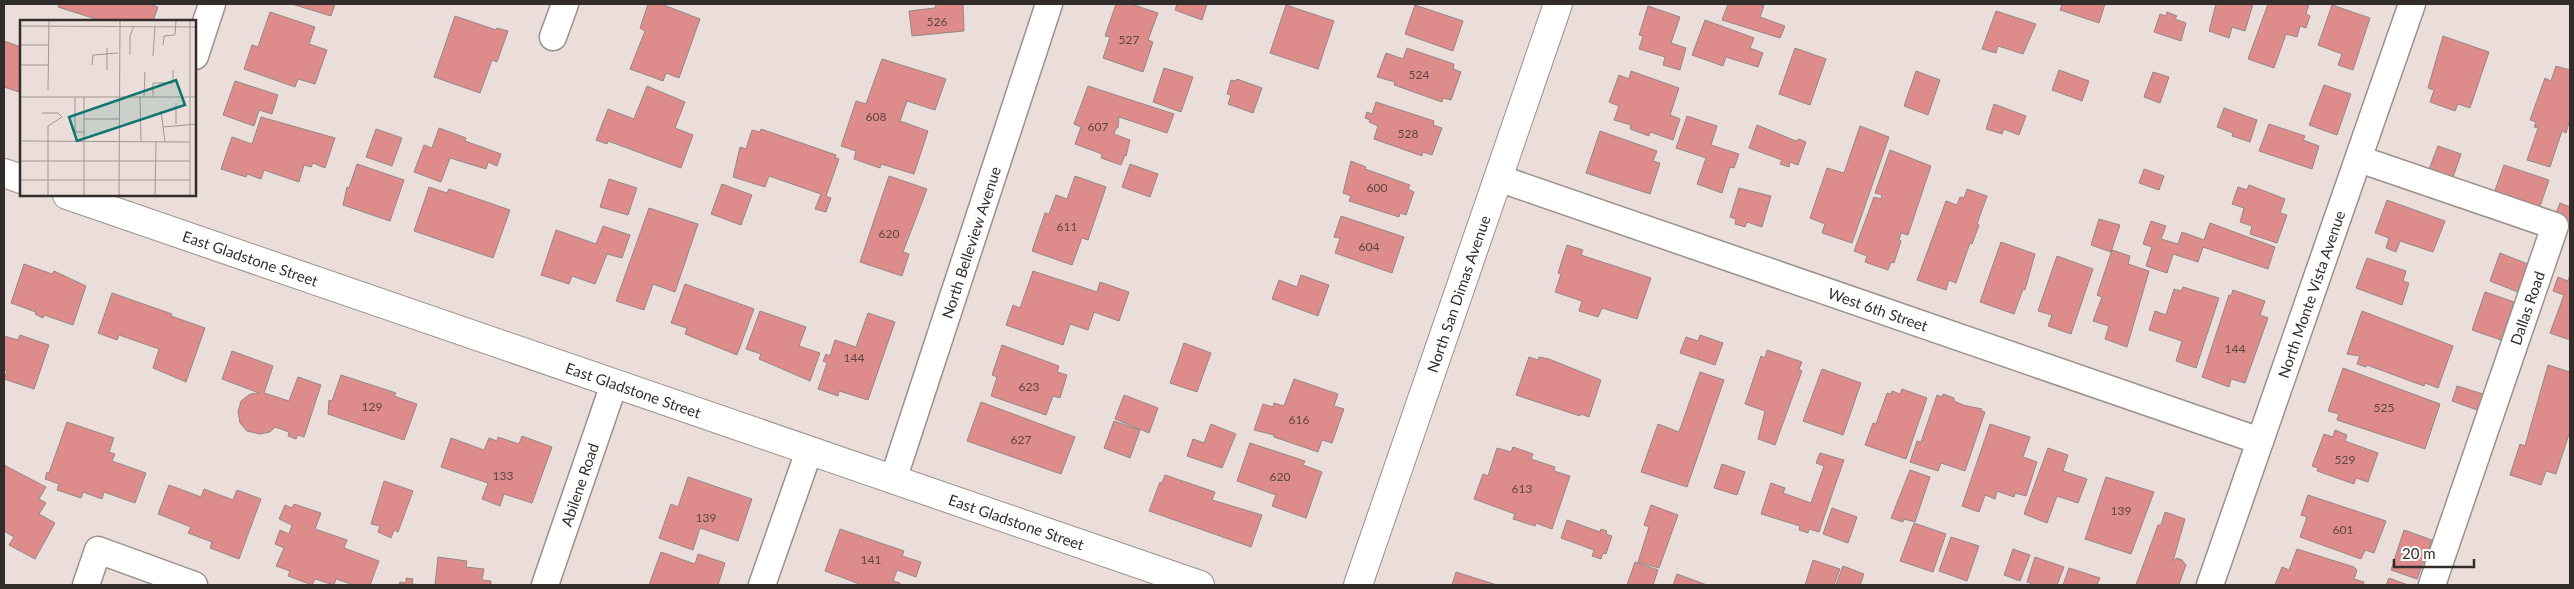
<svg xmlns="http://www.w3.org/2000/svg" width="2574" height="589" font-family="Lato,sans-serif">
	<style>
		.building { fill: #de8c8b; stroke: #948786 }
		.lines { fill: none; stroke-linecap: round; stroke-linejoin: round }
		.minor-casing { stroke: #9b908b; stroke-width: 29 }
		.tertiary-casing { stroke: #9b908b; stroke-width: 30 }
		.secondary-casing { stroke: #9b908b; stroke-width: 30 }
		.minor { stroke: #fff; stroke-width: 26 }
		.tertiary { stroke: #fff; stroke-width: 28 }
		.secondary { stroke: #fff; stroke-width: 28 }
		.labels { text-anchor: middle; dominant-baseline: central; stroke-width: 5; stroke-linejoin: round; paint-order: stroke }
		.number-label { font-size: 12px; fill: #5d4543 }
		.street-label { font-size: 15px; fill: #322d2b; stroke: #fff }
		.inset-road { fill: none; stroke: #a19794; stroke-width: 1 }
		.view { fill: #0f766e; fill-opacity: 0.15; stroke: #0f766e; stroke-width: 2.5 }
		.inset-edge { fill: none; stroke: #322d2b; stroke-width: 2.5 }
	</style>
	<rect width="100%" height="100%" fill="#ebdeda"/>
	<!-- building -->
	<path class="building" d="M59,4H149L158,7L153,21H102L58,7Z
		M292,4H335L331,16Z
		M648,4H661L700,19L679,78L666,73L663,81L630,69L645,31L640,28Z
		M936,4H963L964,31L912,36L909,11L935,8Z
		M1116,4H1131L1158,13L1148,40L1153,42L1143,72L1103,58L1110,37L1105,36Z
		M1177,4H1207L1202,20L1175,10Z
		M1728,4H1757L1764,6L1760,17L1785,26L1780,38L1722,20Z
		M2062,4H2105L2099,23L2060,10Z
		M2216,4H2253L2245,31L2232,27L2229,38L2209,31Z
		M2268,4H2309L2306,14L2310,16L2306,28L2300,26L2297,37L2286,34L2274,68L2248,59Z
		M1286,5L1334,21L1318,69L1270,53Z
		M1415,5L1463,21L1453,51L1405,34Z
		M2332,5L2370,18L2353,70L2338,65L2342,54L2318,45Z
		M1648,6L1680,17L1671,43L1686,48L1680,70L1663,65L1665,57L1639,49L1643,36L1639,35Z
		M1996,11L2036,24L2023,54L1998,46L1996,53L1982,49Z
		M270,12L315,27L309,44L327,50L315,84L298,79L295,87L244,69L252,45L258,47Z
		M2167,12L2177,16L2175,19L2186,23L2181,41L2154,32L2160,14L2166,16Z
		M455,16L496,30L497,28L508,31L497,62L492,60L480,93L434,77Z
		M1705,20L1754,38L1750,48L1763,53L1758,67L1726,57L1723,66L1692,55Z
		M2443,36L2489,52L2470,108L2458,104L2455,111L2430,102L2434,90L2428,88Z
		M4,41L21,47L19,92L4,87Z
		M1407,48L1454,64L1453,69L1461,72L1451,100L1443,98L1442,102L1394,85L1395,82L1377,77L1386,53L1403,59Z
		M1795,48L1826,59L1810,105L1779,94Z
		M882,59L946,79L935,110L907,101L900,121L928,131L914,174L881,164L880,168L854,159L856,151L841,146L856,101L866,104Z
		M2556,66L2570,70V120L2566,133L2562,131L2550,167L2527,160L2538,128L2534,127L2536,122L2530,120L2545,78L2551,81Z
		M1164,68L1193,77L1181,112L1153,102Z
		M2059,70L2089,81L2082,101L2052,90Z
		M1631,71L1679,88L1670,115L1680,119L1673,140L1650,132L1649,136L1630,129L1631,125L1614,120L1619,106L1609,102L1619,75L1629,79Z
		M1916,71L1940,80L1928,115L1904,106Z
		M2153,72L2169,77L2160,103L2144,97Z
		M1237,79L1262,88L1253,113L1228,104L1231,95L1227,94L1231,80L1236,81Z
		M235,81L278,95L272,114L259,110L254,126L223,115Z
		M2324,85L2351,94L2337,135L2309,125Z
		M647,86L685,102L675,128L693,135L681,168L608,141L607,144L596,140L608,109L634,119Z
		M1088,86L1174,114L1167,133L1119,117L1118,128H1116L1114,134L1130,140L1126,156L1125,155L1121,165L1101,158L1102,154L1075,144L1081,127L1074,124Z
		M1376,102L1434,121L1433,125L1442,128L1432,155L1423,152L1422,156L1374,139L1378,126L1369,122L1370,120L1365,118L1367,112L1372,114Z
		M1994,104L2026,116L2019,135L2004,129L2002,134L1986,129Z
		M2224,108L2257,120L2250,142L2232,136L2233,133L2217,127Z
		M1687,116L1717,126L1711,145L1739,154L1734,168L1730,167L1722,193L1697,184L1706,158L1676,148Z
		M261,117L335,138L325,168L313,163L311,167L304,165L299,182L264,170L261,179L247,174L246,177L221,169L232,137L252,144Z
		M2269,124L2305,136L2303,140L2319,146L2312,169L2259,151Z
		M1757,125L1796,141L1799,139L1806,142L1798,165L1790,162L1789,167L1780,164L1782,160L1749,148Z
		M1860,126L1889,137L1852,243L1822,233L1825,224L1810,218L1827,168L1844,173Z
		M439,128L466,138L465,141L501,154L497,166L488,162L486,169L450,158L441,182L414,172L424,145L432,148Z
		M376,129L402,138L392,166L366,157Z
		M761,129L836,155L835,158L839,159L826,196L831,198L826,212L815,209L821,194L769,176L765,187L733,177L740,147L746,149L752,130L760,132Z
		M1600,131L1657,151L1653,161L1660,163L1650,194L1586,173Z
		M2438,146L2461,154L2452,180L2428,172Z
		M1890,150L1931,166L1908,235L1901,233L1899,240L1901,241L1894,263L1891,262L1888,270L1865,262L1867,256L1854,251L1874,197L1881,199L1882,195L1875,193Z
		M1351,161L1366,167L1365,169L1410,185L1408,189L1414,192L1406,215L1400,213L1399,217L1349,201L1351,196L1343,193Z
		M357,164L404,180L390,221L343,205L347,187L349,188Z
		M1130,164L1158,174L1150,197L1122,187Z
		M2504,165L2549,180L2538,212L2493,196Z
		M2144,169L2164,176L2159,190L2139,183Z
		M889,176L927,189L903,252L909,254L902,276L860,262Z
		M1075,176L1106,187L1088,240L1082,238L1072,265L1032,251L1045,213L1049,214L1056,195L1067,199Z
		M609,179L637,188L628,215L600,207Z
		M722,184L752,195L741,225L711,214Z
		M2249,185L2285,199L2280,213L2287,215L2277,243L2250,234L2252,226L2240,222L2244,208L2232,204L2238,187L2247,190Z
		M429,187L447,193L449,189L510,210L493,258L414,231Z
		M1739,188L1771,196L1762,227L1747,222L1745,227L1735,224L1736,219L1730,217Z
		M1967,189L1987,196L1977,224L1979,225L1972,244L1970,243L1956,283L1949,280L1946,290L1917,280L1946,201L1957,205L1960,197L1964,198Z
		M2387,200L2445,221L2433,252L2400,241L2396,252L2386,248L2389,238L2375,233Z
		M2560,203L2570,207V224L2554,218Z
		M649,208L698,224L675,292L653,284L644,310L616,301Z
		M1341,216L1404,237L1392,273L1335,253L1340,238L1334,237Z
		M2099,219L2120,225L2111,252L2091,245Z
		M2151,221L2166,226L2161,239L2178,244L2182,232L2204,240L2210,223L2275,247L2268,269L2203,247L2198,262L2173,254L2167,273L2146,266L2152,247L2143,244Z
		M603,226L630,235L622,258L607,254L595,284L572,276L569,284L541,275L556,230L596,244Z
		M2001,242L2035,254L2025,290L2023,289L2014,314L1980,302Z
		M1567,245L1583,250L1581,255L1651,278L1637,319L1602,308L1598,317L1579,311L1582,301L1555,292L1561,274L1558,273Z
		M2112,250L2130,256L2128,264L2149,271L2127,347L2105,339L2109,326L2093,321L2102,297L2097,295Z
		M2500,253L2528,264L2518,292L2490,281Z
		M2057,256L2093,269L2071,334L2048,326L2052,315L2038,311Z
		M2367,258L2406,271L2403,281L2409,283L2402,305L2356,288Z
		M24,264L52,274L54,271L86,286L73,325L44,315L43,318L35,314L36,312L11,303Z
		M1033,271L1097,292L1100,282L1129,292L1119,321L1094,312L1088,330L1070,324L1063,345L1006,325L1013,305L1020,308Z
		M2570,274V340L2550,333L2564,295L2553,291L2558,277L2568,281Z
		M1301,275L1329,285L1318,316L1272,299L1279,280L1297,287Z
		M685,284L754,309L737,355L685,334L687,328L671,323Z
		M2183,287L2219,298L2196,368L2176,361L2182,341L2149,330L2155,311L2166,315L2174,289L2181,291Z
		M2233,290L2265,301L2260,315L2268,318L2245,383L2231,379L2229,387L2202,377L2229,295L2231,296Z
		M2485,292L2514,302L2501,340L2472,330Z
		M112,293L172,314L171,316L205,328L186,382L153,368L159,349L119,335L117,340L98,333Z
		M760,311L806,327L799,346L820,353L810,381L759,359L761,354L746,349Z
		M2362,311L2453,346L2438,388L2425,383L2424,386L2367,365L2366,367L2357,364L2360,356L2347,354Z
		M868,313L895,322L868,400L839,391L838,396L818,389L827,363L823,361L826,354L830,356L835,340L856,347Z
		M20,335L49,345L34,389L4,379L7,371L4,370V336L18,340Z
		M1700,335L1723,343L1715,365L1680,353L1686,337L1698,341Z
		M1184,343L1211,353L1197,392L1170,383Z
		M1002,345L1059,366L1057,372L1067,375L1060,398L1053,396L1046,415L991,396L997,377L992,375Z
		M1767,350L1802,362L1799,369L1802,371L1775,445L1758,439L1765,411L1745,404L1761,356L1765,358Z
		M232,351L273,366L264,393L289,401L298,377L321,385L304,437L298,435L296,439L288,436L289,432L275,427L270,432L260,434L247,431L240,423L238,412L241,401L250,394L259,393L222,379Z
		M1529,357L1538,360L1539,357L1549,359L1601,380L1589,417L1581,414L1580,416L1516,395Z
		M2548,365L2570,372V431L2556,474L2546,471L2541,485L2510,475L2520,444L2525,446Z
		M2343,368L2440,404L2425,449L2337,420L2339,414L2328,411Z
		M1822,369L1861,383L1843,435L1803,421Z
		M1700,372L1724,380L1687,487L1641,472L1658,424L1679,432Z
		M341,375L396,393L394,396L417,404L404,440L328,414L329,400L332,401Z
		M1294,379L1338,394L1334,406L1344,409L1332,443L1322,440L1318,452L1274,437V435L1254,430L1263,404L1273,407L1274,403L1284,406Z
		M2457,386L2486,395L2480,411L2452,401Z
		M1902,389L1927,398L1906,459L1865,445L1873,423L1876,424L1887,393L1891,394L1892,391L1900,394Z
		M1943,394L1954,398V401L1963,405L1982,409L1981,411L1985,412L1965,471L1941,463L1938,471L1910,462L1917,441L1921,442L1937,395L1942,397Z
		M1124,395L1158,408L1149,433L1115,419Z
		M981,402L1075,437L1061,474L967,441Z
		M1114,421L1140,430L1130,458L1104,448Z
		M67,422L114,438L109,452L115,454L112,461L146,473L135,503L104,492L102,499L83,492L81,498L57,490L59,484L45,479L47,472L49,473Z
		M1211,424L1236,434L1222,468L1187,456L1193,439L1204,443Z
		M1990,424L2030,437L2023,457L2037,462L2026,496L2015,493L2014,497L1997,491L1995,499L1985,495L1979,512L1962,506Z
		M2335,430L2347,435L2345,441L2378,453L2368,482L2356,478L2354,484L2317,471L2318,468L2312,466L2324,434L2333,437Z
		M522,436L552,447L532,503L504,494L500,506L482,499L488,483L441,467L451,438L484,450L489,438L497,441L498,437L519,444Z
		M1250,443L1305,461L1303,465L1322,472L1306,518L1272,506L1276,495L1237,481Z
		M1513,447L1533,454L1531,459L1555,467L1554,471L1570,476L1552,529L1536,523L1535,526L1513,519L1515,514L1474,499L1483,474L1488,476L1497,448L1511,452Z
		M2048,448L2068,455L2063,471L2087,479L2078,503L2057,496L2047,523L2024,514Z
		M1820,453L1844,460L1819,532L1809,529L1808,533L1799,530L1800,526L1761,514L1771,483L1785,488L1783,493L1811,503L1824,466L1816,463Z
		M1722,464L1745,472L1737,495L1714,488Z
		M4,465L46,487L39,499L46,503L39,514L55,523L35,559L9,545L14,537L4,531Z
		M1910,470L1930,477L1915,522L1904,519L1903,522L1891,518Z
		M1165,475L1215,492L1212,500L1262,515L1251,547L1149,511L1160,482L1162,483Z
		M688,477L752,499L738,541L700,528L693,550L659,538L671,504L678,507Z
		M2106,477L2154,492L2131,554L2085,539Z
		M384,481L413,491L398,532L394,530L391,538L378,532L380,526L371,524Z
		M169,485L201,497L204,489L233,500L237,490L261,499L239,559L210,548L212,542L188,533L191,527L158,514Z
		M2308,495L2386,521L2374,553L2365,550L2361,559L2300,537L2307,517L2301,515Z
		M294,504L321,513L315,529L347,540L344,548L379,561L370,585H354L336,579L334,585L315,579L312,585L288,576L290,571L276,566L284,548L275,544L280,530L289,534L292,525L279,519L285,505L292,508Z
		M1651,505L1678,515L1659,568L1638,562L1649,527L1644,525Z
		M1832,508L1857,517L1848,543L1823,534Z
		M2165,512L2185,519L2173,561L2177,558L2182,560L2186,565L2179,584L2181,585H2136L2158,525H2161Z
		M1567,520L1600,532L1601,529L1607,531L1606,534L1612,536L1606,554L1603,553L1601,559L1592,556L1594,550L1561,538Z
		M1914,523L1946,534L1933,572L1900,561Z
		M840,529L904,551L902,556L921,562L916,577L897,570L893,581L900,583V585H862L825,571Z
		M2404,530L2432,540L2417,579L2391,570Z
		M1951,537L1979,546L1967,581L1939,571Z
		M2013,549L2030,555L2020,581L2004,575Z
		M2297,549L2354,567L2357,570L2354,579L2364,582L2363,585H2275L2282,567L2289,570Z
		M661,552L695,564L698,554L725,563L718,585H649Z
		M438,557L467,561L466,567L484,569L482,580L491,581V585H435Z
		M2035,557L2064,567L2057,585H2036L2027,582Z
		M1813,560L1840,569L1834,585H1805Z
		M1635,562L1658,570L1653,585H1627Z
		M1843,566L1864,574L1860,585H1836Z
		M2069,568L2100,578L2097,585H2063Z
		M1456,572L1497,585H1452Z
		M1677,574L1707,585H1673Z
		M406,578L413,579L412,584L422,585H399L400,582L406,583Z
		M2389,578L2408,585H2386Z"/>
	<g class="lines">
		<!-- minor casing -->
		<g class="minor-casing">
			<g id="minor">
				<path d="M553,37L565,4"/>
				<path d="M195,56L212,4"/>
				<path d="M2359,159L2555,226L2432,585"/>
				<path id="s1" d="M1498,178L2260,441"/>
				<path id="s2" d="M893,480L1049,4"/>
				<path d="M86,585L98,550L194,585"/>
				<path id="s3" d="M545,585L614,384"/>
				<path d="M762,585L809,451"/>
				<path id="s4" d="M2210,585L2412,4"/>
			</g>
		</g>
		<!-- tertiary casing -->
		<g class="tertiary-casing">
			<g id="tertiary">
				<path d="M4,173L21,179"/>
				<path id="s5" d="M67,195L1200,585"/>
			</g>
		</g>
		<!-- secondary casing -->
		<g class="secondary-casing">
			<g id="secondary">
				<path id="s6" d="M1358,585L1558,4"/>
			</g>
		</g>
		<!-- minor -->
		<use href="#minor" class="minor"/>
		<!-- tertiary -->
		<use href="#tertiary" class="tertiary"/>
		<!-- secondary -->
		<use href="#secondary" class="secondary"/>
	</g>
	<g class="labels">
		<!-- number labels -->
		<g class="number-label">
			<text x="937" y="21">526</text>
			<text x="1129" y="39">527</text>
			<text x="1419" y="74">524</text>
			<text x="876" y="116">608</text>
			<text x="1098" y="126">607</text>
			<text x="1408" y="133">528</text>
			<text x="1377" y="187">600</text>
			<text x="1067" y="226">611</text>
			<text x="889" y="233">620</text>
			<text x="1369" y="246">604</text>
			<text x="2235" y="348">144</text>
			<text x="854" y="357">144</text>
			<text x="1029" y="386">623</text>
			<text x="372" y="406">129</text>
			<text x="2384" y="407">525</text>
			<text x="1299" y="419">616</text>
			<text x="1021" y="439">627</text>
			<text x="2345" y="459">529</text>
			<text x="503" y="475">133</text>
			<text x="1280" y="476">620</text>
			<text x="1522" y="488">613</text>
			<text x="2121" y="510">139</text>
			<text x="706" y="517">139</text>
			<text x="2343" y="529">601</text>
			<text x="871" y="559">141</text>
		</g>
		<!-- street labels -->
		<g class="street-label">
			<text stroke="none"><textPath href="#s2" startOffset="250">North Belleview Avenue</textPath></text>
			<text stroke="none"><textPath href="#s5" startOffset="194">East Gladstone Street</textPath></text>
			<text stroke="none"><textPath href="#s6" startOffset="308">North San Dimas Avenue</textPath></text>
			<text stroke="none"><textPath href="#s4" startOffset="308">North Monte Vista Avenue</textPath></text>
			<text transform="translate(2527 308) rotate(-71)">Dallas Road</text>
			<text stroke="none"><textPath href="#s1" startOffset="402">West 6th Street</textPath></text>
			<text stroke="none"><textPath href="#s5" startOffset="599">East Gladstone Street</textPath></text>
			<text stroke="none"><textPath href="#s3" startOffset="106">Abilene Road</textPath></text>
			<text stroke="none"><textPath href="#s5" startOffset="1004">East Gladstone Street</textPath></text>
		</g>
	</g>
	<!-- overview -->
	<g transform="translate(20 20)">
		<rect width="176" height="176" fill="#ebdeda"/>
		<path class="inset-road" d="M0,6L177,7M0,25H28M143,25L144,16L155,15L156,0M110,35V16L114,6M133,36L135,7M0,45H28M72,45L73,35L98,33M87,50V28M28,70L29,0M0,77H100M55,77V112H64M100,77H177M120,77L121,121M124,77L125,52M133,77V63H153V50M156,83V104M141,91L145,122M22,93H38L42,97L28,106V176M64,99H100M143,107L177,104M0,121L170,122M0,141H170M0,160H170M64,176V77M99,176L100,0M135,176L136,122M170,176V0"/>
		<path class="view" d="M156,60L165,85L57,121L49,97Z"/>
		<rect width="176" height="176" class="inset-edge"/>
	</g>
	<!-- border -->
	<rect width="2574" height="589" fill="none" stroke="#322d2b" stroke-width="10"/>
	<!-- scale -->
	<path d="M2394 559v8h80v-8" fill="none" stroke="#322d2b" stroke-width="2.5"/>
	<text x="2402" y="559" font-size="15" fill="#322d2b" stroke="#ffffff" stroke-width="4" paint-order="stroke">20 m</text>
</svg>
